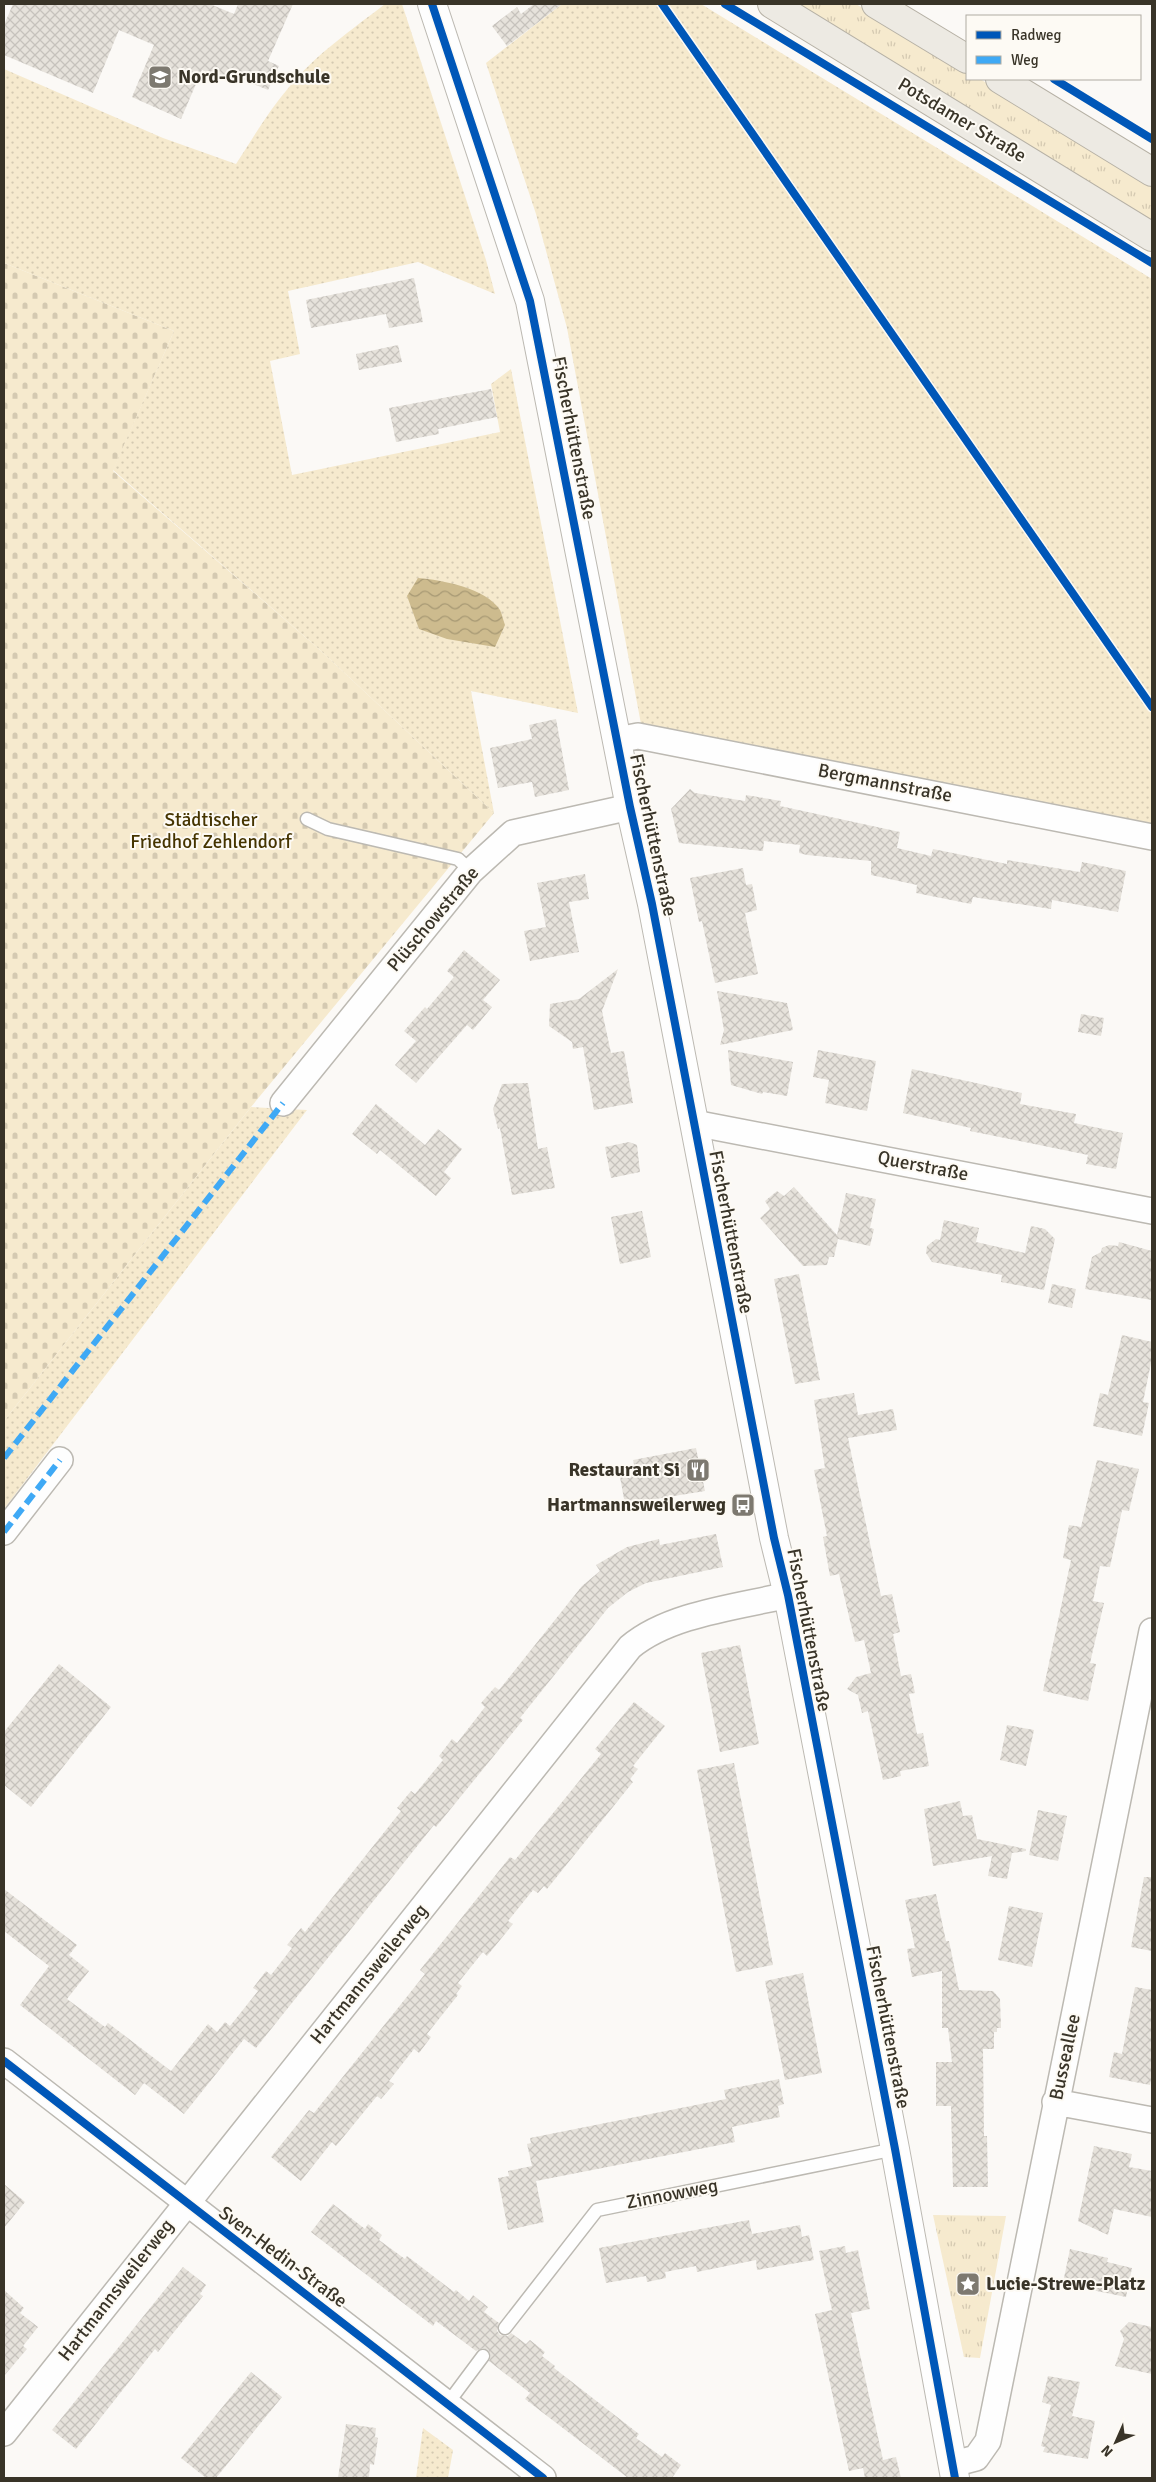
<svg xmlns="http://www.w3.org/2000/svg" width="1156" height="2482" font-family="Signika,sans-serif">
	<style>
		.grass { fill: url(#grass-tufts) }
		.cemetery { fill: url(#cemetery-stones) }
		.park { fill: url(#park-dots) }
		.water { fill: url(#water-waves) }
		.building { fill: url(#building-cross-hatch) }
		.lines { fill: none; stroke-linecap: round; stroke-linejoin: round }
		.service-casing { stroke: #bcb9b2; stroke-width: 15 }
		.minor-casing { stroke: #bcb9b2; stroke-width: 28 }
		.tertiary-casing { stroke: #bcb9b2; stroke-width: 30 }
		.primary-casing { stroke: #b6b1a5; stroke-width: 30 }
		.service { stroke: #fefefe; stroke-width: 12 }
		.minor { stroke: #fefefe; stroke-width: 25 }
		.tertiary { stroke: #fefefe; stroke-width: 28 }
		.primary { stroke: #edeae3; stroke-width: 28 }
		.quiet { stroke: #3fa9f5; stroke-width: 6; stroke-dasharray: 12 6; stroke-linecap: butt }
		.cycleway-casing { stroke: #fdfaf4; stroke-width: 11 }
		.cycleway { stroke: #0057b8; stroke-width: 8 }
		.labels { text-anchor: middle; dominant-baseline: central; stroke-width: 4; stroke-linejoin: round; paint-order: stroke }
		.poi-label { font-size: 19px; font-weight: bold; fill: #393428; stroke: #fdfaf4; text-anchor: start }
		.street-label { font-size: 19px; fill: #393428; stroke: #fdfaf4 }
		.park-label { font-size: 19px; fill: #453400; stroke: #fdfaf4 }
	</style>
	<defs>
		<pattern id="grass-tufts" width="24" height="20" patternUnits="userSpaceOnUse" patternTransform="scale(1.25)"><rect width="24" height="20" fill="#f6eace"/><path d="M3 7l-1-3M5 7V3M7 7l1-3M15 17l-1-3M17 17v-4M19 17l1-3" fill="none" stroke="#d4c9b1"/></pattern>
		<pattern id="cemetery-stones" width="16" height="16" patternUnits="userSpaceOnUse" patternTransform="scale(1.25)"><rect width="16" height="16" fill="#f6eace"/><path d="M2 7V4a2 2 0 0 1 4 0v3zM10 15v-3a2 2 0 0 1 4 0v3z" fill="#d4c9b1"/></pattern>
		<pattern id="park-dots" width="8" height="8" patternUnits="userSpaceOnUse" patternTransform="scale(1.25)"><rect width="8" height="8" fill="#f6eace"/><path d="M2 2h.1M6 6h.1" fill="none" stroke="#d4c9b1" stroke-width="1.8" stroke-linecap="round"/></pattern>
		<pattern id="water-waves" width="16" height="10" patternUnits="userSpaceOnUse" patternTransform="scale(1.25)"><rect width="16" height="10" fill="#cdbb8e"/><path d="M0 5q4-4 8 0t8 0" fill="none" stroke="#a79974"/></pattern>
		<pattern id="building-cross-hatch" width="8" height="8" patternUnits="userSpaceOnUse" patternTransform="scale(1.25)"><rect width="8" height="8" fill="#e6e2db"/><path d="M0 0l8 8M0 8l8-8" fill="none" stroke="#c6c2bc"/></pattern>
	</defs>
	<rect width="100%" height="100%" fill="#fbf9f6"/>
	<!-- grass -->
	<path class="grass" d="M789,4H856L967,71V79H980L1152,183V225Z
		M933,2215L1006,2216L980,2358L964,2357Z"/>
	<!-- cemetery -->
	<path class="cemetery" d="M4,263L174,331L113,471L319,649L494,813L251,1107L4,1421Z"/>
	<!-- park -->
	<path class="park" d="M385,4H402L486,260L495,294L418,262L288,291L300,354L270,361L292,475L500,432L491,384L511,369L578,713L471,691L494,813L319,649L113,470L174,331L4,263V69L163,138L236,164C253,138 269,110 290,86C316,54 353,29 385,4Z
		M562,4H701L1152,279V825L641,724L567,328L536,214L486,63Z
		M251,1107L307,1110L4,1509V1421Z
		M423,2428L453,2450L448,2478H416Z"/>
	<!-- water -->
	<path class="water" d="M418,578C442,580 486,588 500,610C502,614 503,620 505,625L495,647L447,639L419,629L407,596Z"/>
	<!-- building -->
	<path class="building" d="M13,4H210L234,14L238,4H293L268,61L279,66L268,90L237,77L233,84L202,70L181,119L132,97L154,45L119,30L93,93L4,55V25Z
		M534,4H562L507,46L492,26L517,7L521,14Z
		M414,278L423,322L389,328L386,314L311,328L306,300Z
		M398,345L402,362L359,370L356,354Z
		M491,389L497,417L438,429L439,434L396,442L389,408Z
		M556,719L569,790L535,797L532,782L498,788L490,748L532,739L529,725Z
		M690,789L695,793L745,801L746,795L781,801L780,806L900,832L897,848L931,856L933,849L1007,864V860L1080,872L1082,862L1126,871L1118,912L1052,900L1051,909L973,897L971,904L916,893L917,885L871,875V861L807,855L799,853L800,845L764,841L763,851L679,843L671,809Z
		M743,868L746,885L752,884L757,910L745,913L758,974L715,983L702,921L699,922L690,878Z
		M585,874L589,899L569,902L579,952L530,961L524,931L546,927L537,883Z
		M464,950L500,980L483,1000L492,1007L473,1030L467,1025L416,1083L395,1065L416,1041L404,1031L425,1007L427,1009L454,977L447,971Z
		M618,969L602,1011L611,1053L624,1051L633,1103L594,1110L583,1047L573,1049L572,1042L549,1026L550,1004L579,999Z
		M717,991L787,1003L793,1030L720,1045L724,1030Z
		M1081,1014L1104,1018L1101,1036L1078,1032Z
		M728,1050L793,1062L787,1096L763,1092L762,1094L731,1085Z
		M818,1050L876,1061L867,1111L825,1103L829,1080L813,1077Z
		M912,1069L1022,1093L1020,1104L1076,1114L1074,1123L1123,1133L1116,1169L1086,1164L1088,1155L970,1131L971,1128L903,1113Z
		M528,1083L538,1149L547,1147L555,1188L512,1195L500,1128L498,1129L493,1109L502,1084Z
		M376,1104L425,1145L438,1129L462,1149L444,1172L451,1178L436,1196L380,1150L377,1154L352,1134Z
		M629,1142L637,1145L640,1172L611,1178L605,1147Z
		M794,1187L837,1235L846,1193L876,1199L870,1228L874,1229L870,1246L838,1239L834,1257H829L827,1265L803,1266L760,1218L770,1209L765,1201L777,1191L784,1196Z
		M642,1211L651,1257L620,1264L611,1217Z
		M944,1220L979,1228L976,1242L1025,1253L1031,1226L1045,1229L1055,1239L1044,1290L1001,1282L1002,1275L932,1262L926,1253L927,1246L936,1239L940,1240Z
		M1119,1242L1152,1251V1300L1085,1289L1092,1257L1101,1252L1102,1248L1109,1245L1118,1246Z
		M799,1274L820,1380L795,1384L774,1279Z
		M1052,1284L1076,1289L1072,1308L1048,1303Z
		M1122,1335L1152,1342V1358L1143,1402L1149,1403L1142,1436L1093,1426L1100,1393L1108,1395Z
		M854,1393L858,1415L893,1409L897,1430L848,1438L881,1596L892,1594L900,1632L893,1634L901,1676L911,1674L915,1693L909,1694L917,1734L923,1733L929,1766L900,1771L901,1776L883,1780L868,1711L862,1713L858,1695L847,1689L856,1677L871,1673L864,1640L855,1642L839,1574L830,1576L823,1537L827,1536L814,1470L825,1468L814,1400Z
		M696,1448L705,1491L625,1504L620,1477L636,1473L633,1460Z
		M1097,1460L1139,1469L1129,1511L1122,1510L1110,1567L1100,1566L1093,1601L1104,1603L1090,1663L1096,1664L1088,1701L1043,1691L1071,1560L1063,1558L1069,1525L1081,1527Z
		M716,1534L723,1567L646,1583L628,1592L608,1608L520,1718L523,1720L436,1827L434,1825L256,2048L244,2039L184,2114L144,2083L135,2095L20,2005L49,1966L4,1931V1889L77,1945L69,1955L89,1971L67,1999L105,2027L108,2023L171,2071L208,2024L217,2032L225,2022L230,2026L258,1991L253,1988L266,1971L271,1975L292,1948L287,1945L301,1928L305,1932L401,1811L397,1808L411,1791L415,1794L443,1760L439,1756L452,1739L457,1743L485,1707L481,1703L495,1687L499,1690L582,1586L600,1571L596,1565L627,1547L659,1539L660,1545Z
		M740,1645L759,1744L720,1752L701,1653Z
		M59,1664L111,1707L31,1807L4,1785V1732Z
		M634,1702L665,1726L633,1766L638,1769L630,1779L633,1782L547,1889L544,1886L538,1893L533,1890L508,1921L513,1924L487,1956L483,1952L458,1983L462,1986L456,1994L458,1995L427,2034L431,2037L419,2053L414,2049L389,2081L394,2084L381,2099L377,2096L336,2146L332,2142L301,2181L271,2157L309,2110L314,2113L425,1974L420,1970L510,1857L515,1860L601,1754L595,1749Z
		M1007,1725L1034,1730L1026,1766L1000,1760Z
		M734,1763L773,1965L736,1972L697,1770Z
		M960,1801L963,1816L972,1815L977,1839L1026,1849V1851L1012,1853L1007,1879L988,1876L992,1856L933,1866L924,1809Z
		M1038,1810L1067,1816L1058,1861L1029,1855Z
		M1144,1877H1152V1951L1131,1947Z
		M936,1894L946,1941H949L959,1990L993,1991L1000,1999L1001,2028H997V2032H994V2049H983L984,2136H987L988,2187H953L951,2106H936V2062H952L948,2028H942V1971L912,1977L907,1949L915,1948L905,1900Z
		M1009,1906L1043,1913L1032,1967L998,1960Z
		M803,1973L822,2073L785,2080L765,1981Z
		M1135,1987L1152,1990V2073L1150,2085L1109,2077L1114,2052L1122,2054Z
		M779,2079L784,2104L778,2106L780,2117L732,2127L735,2142L536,2181L544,2222L508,2230L498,2178L509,2176L508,2171L532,2166L527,2144L531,2143L530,2138L726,2099L724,2090Z
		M1094,2146L1132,2154L1129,2167L1152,2171V2217L1114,2209L1108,2235L1078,2221Z
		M4,2184L25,2202L4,2228Z
		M333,2204L365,2229L368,2224L382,2235L379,2240L405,2259L407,2256L454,2292L456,2290L469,2301L473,2295L488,2307L484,2312L499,2323L497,2331L500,2335L508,2336L511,2333L526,2344L530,2340L545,2352L542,2356L555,2366L554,2368L639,2434L636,2438L662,2457L665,2453L681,2465L672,2478H628L525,2399L530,2393L489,2361L491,2356L488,2350L483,2348L476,2351L436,2321L433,2326L311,2232Z
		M749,2220L752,2234L800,2225L802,2237L809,2235L814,2260L757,2270L756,2260L697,2272L696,2266L665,2272L666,2278L647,2282L646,2276L606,2283L599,2248Z
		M845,2246L846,2253L858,2250L870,2309L851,2313L883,2460L896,2457L901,2478H865L863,2468L849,2471L815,2314L832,2310L819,2251Z
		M1070,2249L1108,2258L1107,2262L1132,2268L1126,2297L1077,2287L1078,2282L1064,2278Z
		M183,2267L206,2285L200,2294L203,2296L158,2352L155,2349L76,2449L52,2430Z
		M4,2290L24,2308L20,2313L38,2327L23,2346L27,2349L4,2376Z
		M1129,2322L1152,2327V2374L1115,2366L1124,2339L1120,2331Z
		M251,2372L282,2397L216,2478H206L181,2458Z
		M1048,2376L1080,2382L1072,2416L1095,2421L1088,2459L1043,2452L1045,2447L1041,2446L1051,2405L1042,2402Z
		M346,2424L376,2428L375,2437L378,2438L374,2465L370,2464L369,2478H338Z"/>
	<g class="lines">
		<!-- service casing -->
		<g class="service-casing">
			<path id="service" d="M307,819L328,829L458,859L471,871
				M505,2328L597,2210L895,2149
				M448,2403L483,2356"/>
		</g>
		<!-- minor casing -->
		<g class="minor-casing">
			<path id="minor" d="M617,740L638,736L1152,837
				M283,1103L471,871L513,833L630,807
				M694,1123L1152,1211
				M4,1532L60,1460
				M4,2061L543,2478
				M1055,2102L1152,2120
				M4,2433L630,1647C669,1614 737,1607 788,1595
				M953,2464L976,2458L988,2441L1152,1631"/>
		</g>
		<!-- tertiary casing -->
		<g class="tertiary-casing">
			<path id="tertiary" d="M432,4L530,301L630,807L652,904L774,1538L788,1595L895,2149L955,2478"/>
		</g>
		<!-- primary casing -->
		<g class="primary-casing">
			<path id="primary" d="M772,4L1152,237
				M876,4L967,59
				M1000,79L1152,172"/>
		</g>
		<!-- service -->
		<use href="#service" class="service"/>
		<!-- minor -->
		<use href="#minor" class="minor"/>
		<!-- tertiary -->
		<use href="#tertiary" class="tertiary"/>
		<!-- primary -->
		<use href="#primary" class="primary"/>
		<!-- quiet -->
		<path class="quiet" d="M4,1458L283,1103
			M4,1532L60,1460"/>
		<!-- cycleway casing -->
		<g class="cycleway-casing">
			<path id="cycleway" d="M432,4L530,301L630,807L652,904L774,1538L788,1595L895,2149L955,2478
				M662,4L1152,707
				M725,4L1152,263
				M1054,79L1152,139
				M4,2061L543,2478"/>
		</g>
		<!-- cycleway -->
		<use href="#cycleway" class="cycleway"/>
	</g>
	<!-- icons -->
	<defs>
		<g id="school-square" transform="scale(1.25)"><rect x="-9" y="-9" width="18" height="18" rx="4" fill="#7d7970" stroke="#fdfaf4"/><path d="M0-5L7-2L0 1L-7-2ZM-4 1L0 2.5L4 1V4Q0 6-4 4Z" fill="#fff"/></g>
		<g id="restaurant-square" transform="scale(1.25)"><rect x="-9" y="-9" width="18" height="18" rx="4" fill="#7d7970" stroke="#fdfaf4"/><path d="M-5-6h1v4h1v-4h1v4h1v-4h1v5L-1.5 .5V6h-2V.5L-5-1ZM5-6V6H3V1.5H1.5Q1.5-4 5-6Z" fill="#fff"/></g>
		<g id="bus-square" transform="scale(1.25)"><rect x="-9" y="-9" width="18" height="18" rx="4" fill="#7d7970" stroke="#fdfaf4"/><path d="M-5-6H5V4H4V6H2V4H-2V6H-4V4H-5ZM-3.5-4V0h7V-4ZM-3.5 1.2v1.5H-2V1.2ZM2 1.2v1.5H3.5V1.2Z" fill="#fff"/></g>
		<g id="sight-square" transform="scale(1.25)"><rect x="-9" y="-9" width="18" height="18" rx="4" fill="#7d7970" stroke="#fdfaf4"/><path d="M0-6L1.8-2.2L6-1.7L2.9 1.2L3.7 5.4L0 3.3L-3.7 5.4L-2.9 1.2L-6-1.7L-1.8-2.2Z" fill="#fff"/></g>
	</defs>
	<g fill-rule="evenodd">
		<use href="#school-square" x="160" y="77"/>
		<use href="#restaurant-square" x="698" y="1470"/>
		<use href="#bus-square" x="743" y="1505"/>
		<use href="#sight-square" x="968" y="2284"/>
	</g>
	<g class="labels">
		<!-- poi labels -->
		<g class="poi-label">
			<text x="178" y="77">Nord-Grundschule</text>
			<text x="680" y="1470" text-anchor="end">Restaurant Si</text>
			<text x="726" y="1505" text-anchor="end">Hartmannsweilerweg</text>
			<text x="986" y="2284">Lucie-Strewe-Platz</text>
		</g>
		<!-- street labels -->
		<g class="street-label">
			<text transform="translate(962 120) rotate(31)">Potsdamer Straße</text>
			<text transform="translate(574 438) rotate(79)">Fischerhüttenstraße</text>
			<text transform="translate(885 783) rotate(11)">Bergmannstraße</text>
			<text transform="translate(653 835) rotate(78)">Fischerhüttenstraße</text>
			<text transform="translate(433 919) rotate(-50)">Plüschowstraße</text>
			<text transform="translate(923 1166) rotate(11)">Querstraße</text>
			<text transform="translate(731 1232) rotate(79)">Fischerhüttenstraße</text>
			<text transform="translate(809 1630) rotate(79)">Fischerhüttenstraße</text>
			<text transform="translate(369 1974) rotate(-51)">Hartmannsweilerweg</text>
			<text transform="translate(888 2027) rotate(79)">Fischerhüttenstraße</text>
			<text transform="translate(1065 2057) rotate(-78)">Busseallee</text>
			<text transform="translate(672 2194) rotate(-11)">Zinnowweg</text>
			<text transform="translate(283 2257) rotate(37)">Sven-Hedin-Straße</text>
			<text transform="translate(116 2290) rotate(-52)">Hartmannsweilerweg</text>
		</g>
		<!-- park labels -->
		<g class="park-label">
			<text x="211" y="820">Städtischer<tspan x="211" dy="22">Friedhof Zehlendorf</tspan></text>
		</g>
	</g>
	<!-- border -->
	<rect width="1156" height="2482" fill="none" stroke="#393428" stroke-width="10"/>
	<!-- legend -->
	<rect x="966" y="15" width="175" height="65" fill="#fdfaf4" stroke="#afaba2"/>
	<rect x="976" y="31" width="25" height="8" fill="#0057b8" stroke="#afaba2"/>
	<text x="1011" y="40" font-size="15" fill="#393428">Radweg</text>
	<rect x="976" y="56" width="25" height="8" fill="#3fa9f5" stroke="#afaba2"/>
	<text x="1011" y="65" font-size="15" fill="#393428">Weg</text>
	<!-- north arrow -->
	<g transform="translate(1116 2442) rotate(225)" stroke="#fdfaf4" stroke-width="4" paint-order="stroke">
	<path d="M0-4L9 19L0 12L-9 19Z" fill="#393428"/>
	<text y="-8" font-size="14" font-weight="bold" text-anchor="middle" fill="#393428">N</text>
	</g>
</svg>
